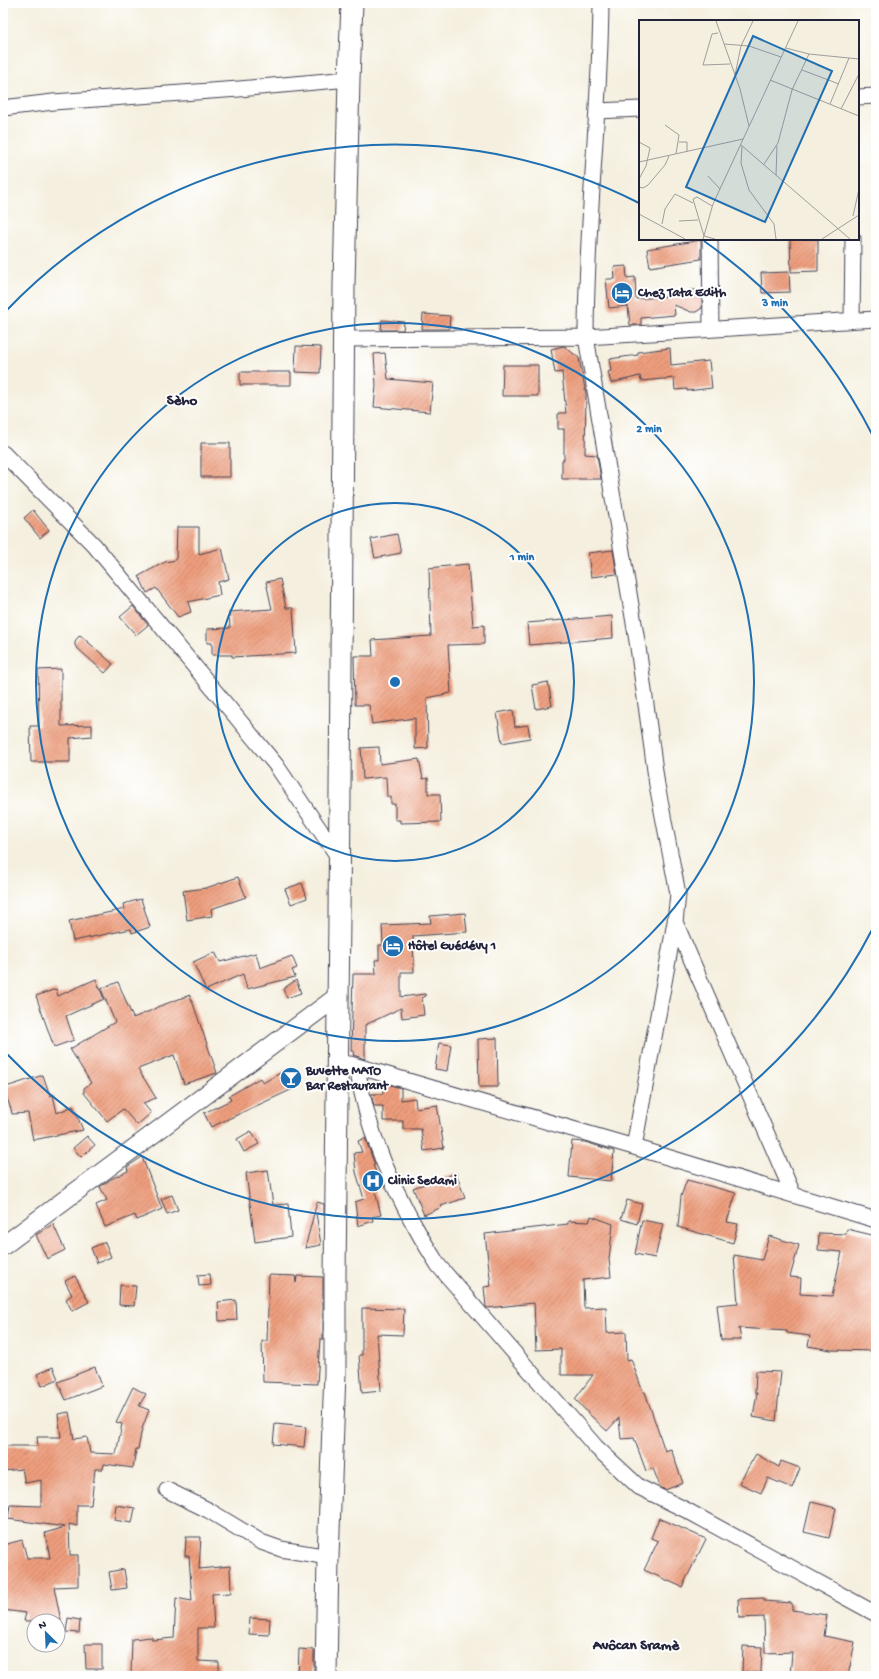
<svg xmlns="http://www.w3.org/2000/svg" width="879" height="1679" font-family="'Gochi Hand',sans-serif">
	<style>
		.building { fill: url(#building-hatch) }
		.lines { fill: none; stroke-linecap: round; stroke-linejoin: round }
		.minor-casing { stroke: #424153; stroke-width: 17 }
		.tertiary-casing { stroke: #424153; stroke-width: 20 }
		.secondary-casing { stroke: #424153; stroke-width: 23 }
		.minor { stroke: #fff; stroke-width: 15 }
		.tertiary { stroke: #fff; stroke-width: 18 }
		.secondary { stroke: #fff; stroke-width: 21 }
		.ring { fill: none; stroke: #1f6fb2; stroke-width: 2 }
		.labels { text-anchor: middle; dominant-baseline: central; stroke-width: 4; stroke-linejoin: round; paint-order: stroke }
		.poi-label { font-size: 13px; font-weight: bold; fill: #22223b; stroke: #fff; text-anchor: start }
		.quarter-label { font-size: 15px; font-weight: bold; fill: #22223b; stroke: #fff }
		.inset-road { fill: none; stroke: #a09d9d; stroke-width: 1 }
		.view { fill: #1f6fb2; fill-opacity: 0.15; stroke: #1f6fb2; stroke-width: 2 }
		.inset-edge { fill: none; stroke: #22223b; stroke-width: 2 }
		.centre { fill: #1f6fb2; stroke: #fff; stroke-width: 2 }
		.ring-label { font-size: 12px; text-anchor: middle; font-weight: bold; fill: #1f6fb2; stroke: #fff; stroke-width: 4; stroke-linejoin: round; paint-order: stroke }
	</style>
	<defs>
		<pattern id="building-hatch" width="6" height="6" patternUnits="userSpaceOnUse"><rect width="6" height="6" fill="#ee9e7d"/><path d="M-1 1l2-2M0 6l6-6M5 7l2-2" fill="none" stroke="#c08068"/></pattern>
	</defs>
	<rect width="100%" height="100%" fill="#fff"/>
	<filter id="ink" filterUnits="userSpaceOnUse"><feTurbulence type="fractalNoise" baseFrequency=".025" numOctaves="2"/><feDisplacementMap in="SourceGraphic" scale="8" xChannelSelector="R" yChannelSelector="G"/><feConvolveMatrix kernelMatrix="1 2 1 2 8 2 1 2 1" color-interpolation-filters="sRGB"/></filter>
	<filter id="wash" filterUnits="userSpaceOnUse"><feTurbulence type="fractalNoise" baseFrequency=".012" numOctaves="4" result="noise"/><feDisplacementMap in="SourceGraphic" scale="16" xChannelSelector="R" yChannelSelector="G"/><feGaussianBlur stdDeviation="0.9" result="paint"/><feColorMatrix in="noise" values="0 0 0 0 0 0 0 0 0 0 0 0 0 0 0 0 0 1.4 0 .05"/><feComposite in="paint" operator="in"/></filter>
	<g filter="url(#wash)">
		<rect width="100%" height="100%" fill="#f4efde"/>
		<g id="blocks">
			<!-- building -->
			<path class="building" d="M790,239H818V271L791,272Z
				M701,240V259L650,267L647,249Z
				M626,266L627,278L635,277L636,299L684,295L690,290H695L702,293V308L696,312H691L674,305L675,315L641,318V325H630L628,306L609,308L606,279H615L614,267Z
				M789,272L790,292L762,293L761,273Z
				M423,314L450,316L449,329H422Z
				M382,320L404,322L403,330H381Z
				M296,346L321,347L320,373L295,372Z
				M564,346L579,358L586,394L585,454L597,455L601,479H562V460H564V429H558V413H566L562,372L555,373L551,349Z
				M670,348L671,365L709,361L712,388L687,391V389L675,390L674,378L641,381L640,376L611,383L608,372L611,371L609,359L638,355V352Z
				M385,353L388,379L433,383L430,412L374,407L376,386L374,354Z
				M503,365H538V396H502Z
				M240,372H291V385H240Z
				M201,443H230V477H201Z
				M33,510L49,530L40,538L24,518Z
				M177,527H199V554L222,548L229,579L218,582L220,595L188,602L191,612L178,617L156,588L147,593L139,576L165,562L176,560Z
				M397,534L401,553L375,558L371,539Z
				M613,550L617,574L591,577L588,553Z
				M468,564L473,626L484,625V644L448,645L451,693L427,698L428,748L415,749V718L372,724L369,705H355L354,656H373L372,640L431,636L429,568Z
				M280,579L286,608H293L296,653L232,657V655H212V643H207V629L230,628L229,612L272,609L266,582Z
				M133,606L148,625L136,635L120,617Z
				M612,616L613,638L529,645L527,623Z
				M80,635L113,664L105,673L75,646V641Z
				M61,669V726L92,725V736L70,738V762H31L30,726H39L38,670Z
				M548,682L552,706L536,709L532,685Z
				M513,710L515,727L528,725L530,738L502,743L497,713Z
				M379,747L380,764L419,759L423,779L428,778V794H440L441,822L400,823V820H395V804H391V797H387L386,777L363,779L361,748Z
				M238,877L246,897L211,909L212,916L187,920L183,891L206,888Z
				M302,883L307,898L291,904L285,889Z
				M141,899L150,927L132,933L131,929L73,941L69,921L125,909L123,904Z
				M465,913L467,932L413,936L414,972H401V997L425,994L426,996L422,998L424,1015L402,1018L401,1008L365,1025V1059L353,1055L354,1051H351L353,974H376L375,960H379V945H383L382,925L431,923L430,916Z
				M215,952L220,962L256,953L260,968L292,956L297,968L292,970L295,977L247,989L243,974L206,990L193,962Z
				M96,979L104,999L66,1016L74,1040L54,1047L36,996L56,989L58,996Z
				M296,980L301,993L287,998L283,989Z
				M118,982L133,1018L157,1008V1007L190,995L217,1073L184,1084L174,1055L138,1069L156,1098L143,1103L151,1113L137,1125L123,1109L107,1121L84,1093V1088L91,1083L70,1049L115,1022L101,989Z
				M497,1038L498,1087H479L478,1039Z
				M439,1043L451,1045L447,1071L435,1069Z
				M287,1069L297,1087L211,1127L204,1113L231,1100L229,1096L260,1078L263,1083Z
				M43,1075L50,1096L53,1095L57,1113L73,1106L83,1130L33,1140L28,1113L12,1114L11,1109L3,1088Z
				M383,1083L401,1088V1100L415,1098L416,1108L437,1105L444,1148L424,1151L421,1129H403V1121H383V1106H374L371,1094H383Z
				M251,1131L259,1144L244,1152L237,1139Z
				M87,1136L95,1145L81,1157L73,1148Z
				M365,1138L375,1165H373L381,1184L374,1187L381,1215L372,1217L373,1221L358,1226L355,1202L364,1199L356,1172L354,1153L362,1152L358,1141Z
				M572,1141L585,1142L614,1151L611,1181L569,1177Z
				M142,1157L162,1209L137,1220L135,1215L105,1227L96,1205L107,1200L100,1187L111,1179L128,1171L127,1167Z
				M268,1170L273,1205L288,1204L291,1237L255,1242L246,1173Z
				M456,1173L465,1198L441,1206L442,1207L424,1215L413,1188Z
				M687,1180L736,1193L727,1222L738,1224L733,1243L678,1227L681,1196Z
				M172,1195L178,1210L167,1214L161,1199Z
				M627,1200L642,1204L637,1224L621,1219Z
				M317,1202L324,1204V1215L316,1213L321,1245L305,1248Z
				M591,1216L613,1224L609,1259L611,1277L583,1280L584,1308L606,1307L607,1333L626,1332L627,1360L631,1359L643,1392H645L665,1451L671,1449L683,1483L665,1490L660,1487L653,1468L646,1471L634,1438L621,1439L619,1418L607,1431L590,1415L575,1399L593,1375H561V1349L536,1350L534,1303L488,1308L486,1307L484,1287L491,1286L485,1234L568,1224V1221L589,1222Z
				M642,1220L663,1224L655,1258L635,1254Z
				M53,1224L65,1250L47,1259L36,1235Z
				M847,1229L876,1236V1351L831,1350L808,1346L810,1336L787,1333V1331L739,1328L741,1340H721L717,1305L738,1303L734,1255L762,1260L769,1236L799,1245L790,1277L801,1278L800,1294L832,1296L842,1252L818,1250L819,1233L846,1234Z
				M105,1242L111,1257L97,1263L91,1248Z
				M210,1274L211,1285L199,1286L198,1275Z
				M269,1275L295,1276L296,1283L297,1276L323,1277V1339H320L317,1384L263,1382L262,1341H267Z
				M75,1276L89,1302L72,1311L66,1299L72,1295L65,1281Z
				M120,1285L136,1286L134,1306L119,1305Z
				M236,1300L237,1320L219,1321L218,1302Z
				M362,1308L404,1309L403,1335L377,1334L381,1391L362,1393L359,1355H362Z
				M53,1367L58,1379L42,1386L37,1374Z
				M95,1367L102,1386L66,1400L58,1382Z
				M756,1371L781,1372L776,1421L753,1417L757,1393H755Z
				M133,1387L146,1394L139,1406L149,1410L142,1429L138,1449H136L133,1468L104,1464L103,1469H95L91,1505H77V1526L69,1524L70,1555H78V1586L54,1587L61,1621H24L26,1613L3,1610V1545L22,1540L27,1558H50L45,1533L65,1527L8,1519L10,1505L41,1506V1480L25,1483L22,1469L3,1471V1446H38L37,1437H61L58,1414L69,1412L74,1439L87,1437L90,1453L116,1454L122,1424L116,1422Z
				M275,1424L306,1427L304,1447L273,1444Z
				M756,1454L779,1467L781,1461L800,1468L792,1488L768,1478L761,1493L739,1483Z
				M811,1502L836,1508L829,1538L804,1532Z
				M116,1505L135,1508L132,1523L114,1520Z
				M659,1518L706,1539L682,1587L644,1570L658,1541L651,1538Z
				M186,1537H201L199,1569L230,1566L231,1593L212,1594L214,1628H198V1661L219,1662V1676H131L132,1639L152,1637V1640L174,1638L176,1598L192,1601L189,1556H185Z
				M124,1569L127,1588L112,1590L109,1572Z
				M764,1598V1601L792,1603V1610L827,1615L824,1636L855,1642L848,1676H790L792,1652L765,1653L764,1617L739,1618L738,1599Z
				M68,1618L80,1620L79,1633L66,1632Z
				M250,1618L270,1619L269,1635L249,1634Z
				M85,1644H102V1669H86Z
				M743,1646L762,1647L761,1673L742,1672Z
				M299,1649L314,1650V1676H298Z"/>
		</g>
	</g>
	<g filter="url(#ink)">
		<use href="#blocks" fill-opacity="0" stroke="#424153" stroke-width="1"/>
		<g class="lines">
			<!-- minor casing -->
			<g class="minor-casing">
				<path id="minor" d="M601,3C600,115 586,226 586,337L638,647L657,785L678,894L675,922L634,1147
					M858,97L876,96
					M3,108L53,102L239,89L349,79
					M597,111L640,109
					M710,239L711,329
					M852,320L853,239
					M343,339L586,337L876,319
					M3,453L94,545L276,765L339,858
					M675,922L793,1194
					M350,1064L634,1147L876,1220
					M357,1066C367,1138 399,1204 438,1265L596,1447L639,1487L686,1510L876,1614
					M167,1490L208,1510L261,1542L281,1549L328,1557"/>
			</g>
			<!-- tertiary casing -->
			<g class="tertiary-casing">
				<path id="tertiary" d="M3,1246L338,996"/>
			</g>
			<!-- secondary casing -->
			<g class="secondary-casing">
				<path id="secondary" d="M326,1676L328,1557L335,1373V1276L339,917L344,284L349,79L352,3"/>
			</g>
			<!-- minor -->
			<use href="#minor" class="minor"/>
			<!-- tertiary -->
			<use href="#tertiary" class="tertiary"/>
			<!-- secondary -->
			<use href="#secondary" class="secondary"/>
		</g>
	</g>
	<!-- distance rings -->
	<g class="ring">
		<circle cx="395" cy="682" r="179"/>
		<circle cx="395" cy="682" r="359"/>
		<path d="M874 926A538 538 0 0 1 5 1052M5 312A538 538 0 0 1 639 203M704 241A538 538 0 0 1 874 438"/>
	</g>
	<!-- icons -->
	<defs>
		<g id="hotel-disc" transform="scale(1.15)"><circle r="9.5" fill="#1f6fb2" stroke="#fff"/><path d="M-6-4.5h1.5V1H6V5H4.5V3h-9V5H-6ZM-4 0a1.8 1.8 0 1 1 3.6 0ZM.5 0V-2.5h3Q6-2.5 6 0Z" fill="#fff"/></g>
		<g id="bar-disc" transform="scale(1.15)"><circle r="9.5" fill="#1f6fb2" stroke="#fff"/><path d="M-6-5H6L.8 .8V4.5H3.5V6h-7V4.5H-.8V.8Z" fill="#fff"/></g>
		<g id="hospital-disc" transform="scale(1.15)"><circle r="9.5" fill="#1f6fb2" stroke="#fff"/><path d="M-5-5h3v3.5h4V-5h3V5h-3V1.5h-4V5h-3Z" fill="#fff"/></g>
	</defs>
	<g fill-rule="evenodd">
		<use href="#hotel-disc" x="622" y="293"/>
		<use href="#hotel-disc" x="393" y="946"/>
		<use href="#bar-disc" x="291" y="1078"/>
		<use href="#hospital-disc" x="373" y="1181"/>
	</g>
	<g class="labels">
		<!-- poi labels -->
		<g class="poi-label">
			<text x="638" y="293">Chez Tata Edith</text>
			<text x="408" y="946">Hôtel Guédévy 1</text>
			<text x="306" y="1071">Buvette MATO<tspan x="306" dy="15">Bar Restaurant</tspan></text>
			<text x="388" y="1181">Clinic Sedami</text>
		</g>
		<!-- quarter labels -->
		<g class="quarter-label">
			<text x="182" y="401">Sèho</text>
			<text x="636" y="1646">Avôcan Sramè</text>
		</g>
	</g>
	<!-- overview -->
	<g transform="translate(639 20)">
		<rect width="220" height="220" fill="#f4efde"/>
		<path class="inset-road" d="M77,1L101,69L110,106M79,13L73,14L64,45L91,44M85,24L110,26L142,37M147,28L170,34L220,39M163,50L200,64M96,55L102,26L114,1M131,60L220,96M191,84L210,38M202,89L220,54M26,105L40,115L37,134M0,122L11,128L7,146L0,159M40,122H48V132M102,125L211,219M103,126L102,143L110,170L135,204L137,219M0,142L104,119M125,144L139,123L153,70L170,34M137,155L138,126M69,156L81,169M0,167L4,168L9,165L26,145L30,136M73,186L58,177L54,179L65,216L76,219M0,194L46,219M214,196L220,169M40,201L59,200M23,204L26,189L36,174L54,183M64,219L74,184L159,1M183,219L220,195"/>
		<path class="view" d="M114,16L193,51L126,202L47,167Z"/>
		<rect width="220" height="220" class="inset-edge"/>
	</g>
	<circle cx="395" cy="682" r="6" class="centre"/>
	<g class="ring-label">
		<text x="775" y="306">3 min</text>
		<text x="649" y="432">2 min</text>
		<text x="522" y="560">1 min</text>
	</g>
	<!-- margin -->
	<rect width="879" height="1679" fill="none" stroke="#fff" stroke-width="16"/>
	<!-- north arrow -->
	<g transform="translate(46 1633) rotate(336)"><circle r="19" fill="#ffffff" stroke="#a7a7b1"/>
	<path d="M0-3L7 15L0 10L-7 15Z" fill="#1f6fb2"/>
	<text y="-6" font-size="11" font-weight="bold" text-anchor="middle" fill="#22223b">N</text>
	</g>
</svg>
